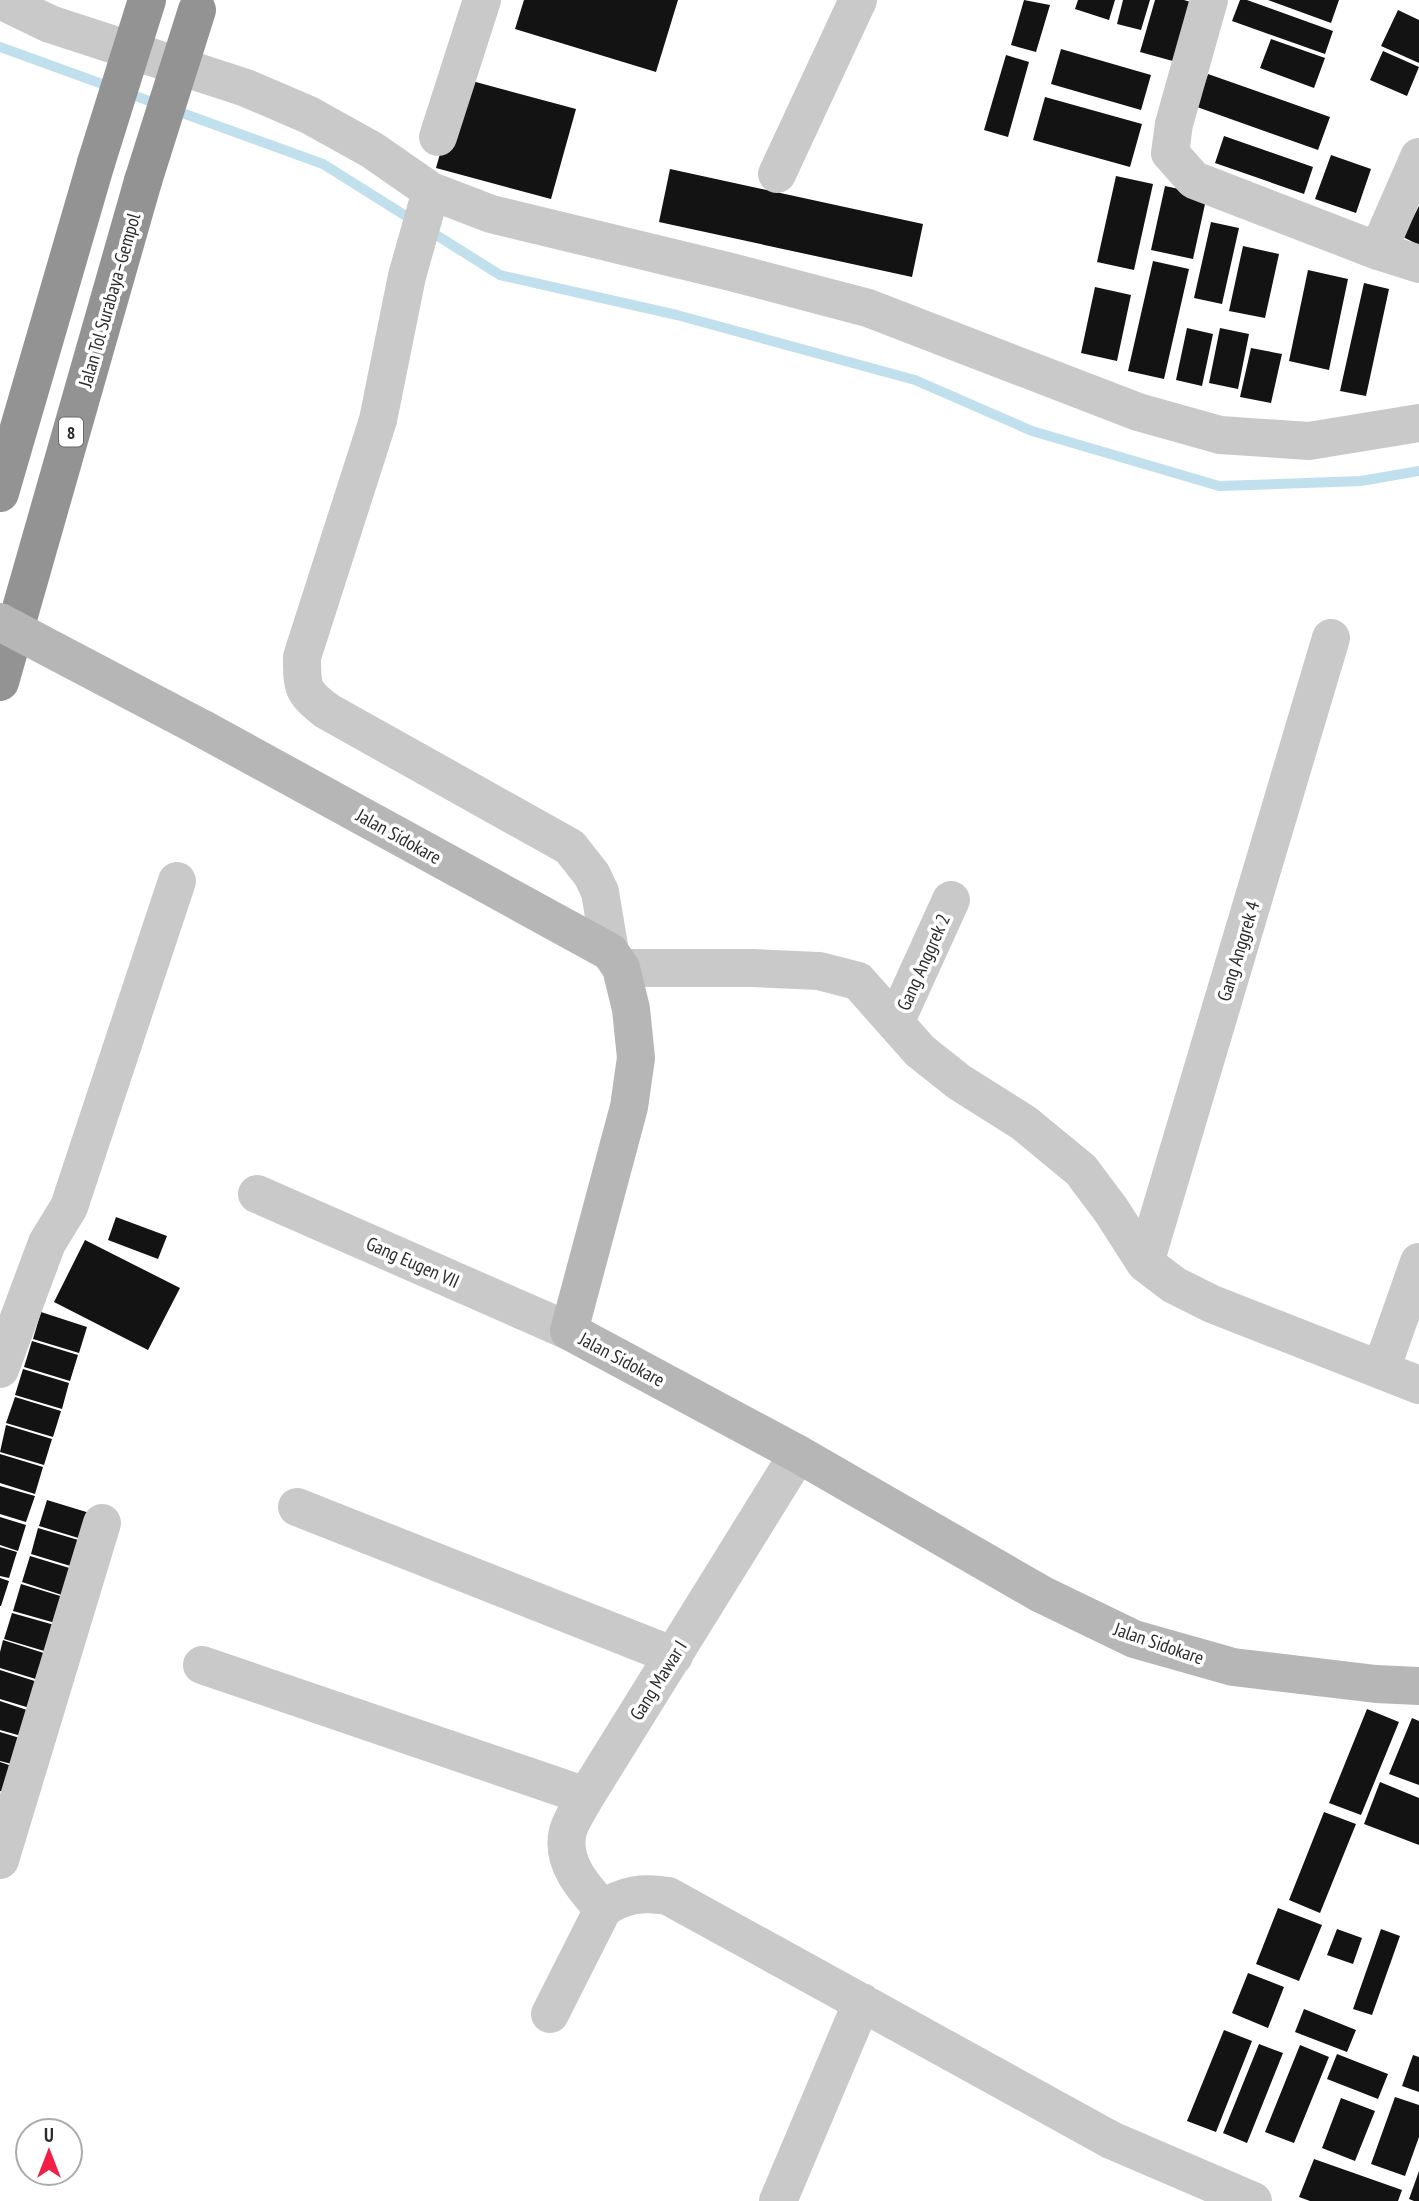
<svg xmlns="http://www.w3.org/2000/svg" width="1419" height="2201" font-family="'PT Sans Narrow',sans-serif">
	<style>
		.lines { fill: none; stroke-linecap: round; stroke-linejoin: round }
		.stream { stroke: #c1e0ed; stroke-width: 10 }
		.building { fill: #131313 }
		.street { stroke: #c9c9c9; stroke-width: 38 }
		.secondary { stroke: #b6b6b6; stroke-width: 38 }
		.highway { stroke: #939393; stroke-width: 38 }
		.secondary-bridge { stroke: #b6b6b6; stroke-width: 38 }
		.highway-bridge { stroke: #939393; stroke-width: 38 }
		.labels { text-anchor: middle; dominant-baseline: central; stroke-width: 7; stroke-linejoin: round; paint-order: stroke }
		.shield { fill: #fff; stroke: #6b6b6b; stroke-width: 2 }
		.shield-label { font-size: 18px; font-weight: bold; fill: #2c2c2c }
		.street-label { font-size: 19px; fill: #2c2c2c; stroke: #fff }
	</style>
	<rect width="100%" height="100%" fill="#fff"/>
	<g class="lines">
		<!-- stream -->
		<path class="stream" d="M0,47L323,164L500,275L677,315L915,380L1032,431L1219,486L1361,481L1419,471"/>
	</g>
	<!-- building -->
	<path class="building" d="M524,0H678L656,72L515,29Z
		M1024,0L1050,5L1036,52L1011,45Z
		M1078,0H1115L1109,20L1075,9Z
		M1123,0H1150L1141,30L1117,24Z
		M1155,0H1184L1197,4L1180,63L1140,52Z
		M1240,0H1247L1333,31L1325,54L1232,21Z
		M1268,0H1339L1331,23Z
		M1398,10L1419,20V63L1381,46Z
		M1271,39L1325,58L1314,88L1260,68Z
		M1061,49L1151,75L1141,110L1051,84Z
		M1383,51L1419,67L1407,96L1370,80Z
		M1006,55L1029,62L1008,137L984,130Z
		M1208,74L1330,117L1318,150L1197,107Z
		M461,78L576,109L551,199L436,168Z
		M1045,97L1142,124L1130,167L1033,140Z
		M1224,136L1313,167L1304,194L1215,163Z
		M1331,155L1371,169L1356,213L1315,199Z
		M670,169L923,224L912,277L659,222Z
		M1116,176L1153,184L1134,270L1097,262Z
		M1165,186L1207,195L1193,259L1151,250Z
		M1419,206V245L1403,237Z
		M1211,222L1239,228L1222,304L1194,298Z
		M1243,246L1279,254L1265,318L1229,311Z
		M1153,261L1189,269L1164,379L1128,371Z
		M1308,270L1348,279L1329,370L1289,361Z
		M1364,283L1389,289L1366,396L1340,391Z
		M1095,287L1131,295L1117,361L1081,353Z
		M1187,328L1213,334L1202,386L1176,380Z
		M1220,328L1249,334L1238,389L1209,383Z
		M1251,348L1282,354L1271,403L1240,397Z
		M116,1217L167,1236L158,1259L108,1240Z
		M85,1240L180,1288L148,1350L54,1302Z
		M41,1312L87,1327L79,1353L33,1339Z
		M32,1341L78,1355L70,1381L24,1367Z
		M23,1369L69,1383L62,1409L15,1395Z
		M15,1397L61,1411L53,1437L6,1423Z
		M6,1425L52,1439L44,1465L0,1452Z
		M0,1454L43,1467L35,1494L0,1483Z
		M0,1486L35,1496L26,1522L0,1514Z
		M47,1500L93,1514L85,1540L39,1526Z
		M0,1517L26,1525L18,1551L0,1545Z
		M38,1528L85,1542L77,1568L31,1554Z
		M0,1547L17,1552L9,1578L0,1576Z
		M30,1556L76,1570L68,1597L22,1582Z
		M0,1578L9,1581L1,1606H0Z
		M21,1584L67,1598L59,1624L13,1611Z
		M12,1613L58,1626L51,1653L4,1639Z
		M3,1640L50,1655L42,1681L0,1668V1652Z
		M0,1670L41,1683L33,1709L0,1699Z
		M0,1701L33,1712L25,1737L0,1730Z
		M1367,1709L1399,1722L1361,1815L1329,1803Z
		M1412,1718L1419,1721V1785L1389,1774Z
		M0,1732L23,1739L16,1765L0,1761Z
		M0,1762L15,1767L7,1793L0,1791Z
		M1380,1782L1419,1798V1845L1364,1824Z
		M1324,1812L1356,1824L1320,1913L1289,1900Z
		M1278,1908L1322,1925L1299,1981L1256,1964Z
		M1337,1929L1362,1938L1353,1964L1327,1955Z
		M1381,1929L1400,1936L1372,2015L1353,2009Z
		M1248,1973L1284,1987L1268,2028L1232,2013Z
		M1304,2009L1356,2030L1347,2052L1295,2032Z
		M1224,2030L1252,2041L1216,2132L1187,2121Z
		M1259,2044L1283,2053L1247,2143L1223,2133Z
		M1300,2045L1329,2057L1294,2143L1265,2132Z
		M1337,2054L1388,2074L1378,2099L1327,2079Z
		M1413,2055L1419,2057V2092L1402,2086Z
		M1395,2097L1419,2105V2137L1405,2176L1371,2164Z
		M1341,2098L1375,2111L1355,2161L1322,2148Z
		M1314,2159L1402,2190L1398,2201H1310L1299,2197Z
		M1419,2171V2201H1414L1409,2199Z"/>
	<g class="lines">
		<!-- street -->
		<path class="street" d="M0,0L50,24L246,88L309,115L372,150L431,191L491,214L731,272L868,308L1138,412L1220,435L1309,441L1419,423
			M1209,0L1174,124L1170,153L1194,180L1378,251L1419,264
			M438,137L482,0
			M777,174L858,0
			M431,191L407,276L378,420L302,657C302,688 302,692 327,711L570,847L592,875L600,892L610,952
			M1378,251L1419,157
			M621,968H753L819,971L858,981L920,1051L959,1082L1024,1123L1081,1170L1111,1210L1145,1263L1174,1285L1212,1304L1419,1385
			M895,1023L951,900
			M257,1194L569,1331
			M1145,1263L1331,638
			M0,1369L47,1243L69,1207L177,881
			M1381,1370L1419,1262
			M297,1507L674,1656
			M202,1665L586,1796
			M0,1860L102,1523
			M603,1909C584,1888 560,1862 568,1831C571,1820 580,1807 586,1796L798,1454
			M550,2014L603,1909C624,1894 643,1892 668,1896L1111,2140L1253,2201
			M778,2201L862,2002"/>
		<!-- secondary -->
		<path class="secondary" d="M203,729L610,952L621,968L631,1009L636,1058L629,1107L569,1331L798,1454L1041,1594L1134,1639L1233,1667L1376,1684L1419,1686"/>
		<!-- highway -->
		<path class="highway" d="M0,493L96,163
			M0,682L143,181"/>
		<!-- secondary-bridge -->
		<path class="secondary-bridge" d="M0,622L203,729"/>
		<!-- highway-bridge -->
		<path class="highway-bridge" d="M96,163L147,0
			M143,181L197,10"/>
	</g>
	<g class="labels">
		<!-- shield labels -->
		<rect class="shield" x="59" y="417.5" width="24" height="29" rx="5"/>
		<g class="shield-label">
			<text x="71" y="432">8</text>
		</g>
		<!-- street labels -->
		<g class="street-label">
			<text transform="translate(109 300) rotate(-74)">Jalan Tol Surabaya–Gempol</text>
			<text transform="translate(399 836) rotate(29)">Jalan Sidokare</text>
			<text transform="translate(1238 951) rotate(-73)">Gang Anggrek 4</text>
			<text transform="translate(923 962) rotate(-66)">Gang Anggrek 2</text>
			<text transform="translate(413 1262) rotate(24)">Gang Eugen VII</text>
			<text transform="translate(622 1359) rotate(28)">Jalan Sidokare</text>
			<text transform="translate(1159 1643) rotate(19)">Jalan Sidokare</text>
			<text transform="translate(658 1680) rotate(-58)">Gang Mawar I</text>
		</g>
	</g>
	<!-- north arrow -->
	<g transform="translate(49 2152)"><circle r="33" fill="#ffffff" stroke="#ababab" stroke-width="2"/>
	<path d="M0-5L12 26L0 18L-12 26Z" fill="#f11f45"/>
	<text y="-10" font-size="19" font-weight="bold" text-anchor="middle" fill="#2c2c2c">U</text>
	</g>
</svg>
